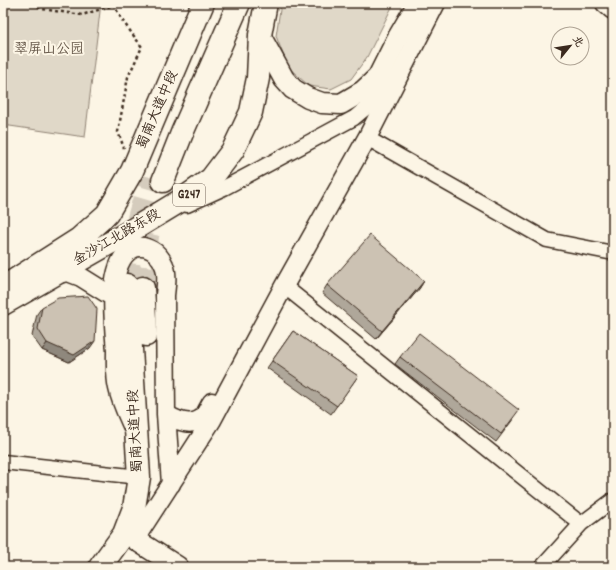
<svg xmlns="http://www.w3.org/2000/svg" width="616" height="570" font-family="Dekko,'LXGW WenKai TC',sans-serif">
	<style>
		.green { fill: #e0d8c8; stroke: #8e8173 }
		.lines { fill: none; stroke-linecap: round; stroke-linejoin: round }
		.primary-tunnel { stroke: #d5ccbd; stroke-width: 22; stroke-dasharray: 22 11; stroke-linecap: butt }
		.minor-casing { stroke: #3b2a1e; stroke-width: 17 }
		.tertiary-casing { stroke: #3b2a1e; stroke-width: 21 }
		.secondary-casing { stroke: #3b2a1e; stroke-width: 23 }
		.primary-casing { stroke: #3b2a1e; stroke-width: 25 }
		.trunk-casing { stroke: #3b2a1e; stroke-width: 25 }
		.path { stroke: #3b2a1e; stroke-width: 2.5; stroke-dasharray: 3 3; stroke-linecap: butt }
		.minor { stroke: #fcf5e5; stroke-width: 14 }
		.tertiary { stroke: #fcf5e5; stroke-width: 18 }
		.secondary { stroke: #fcf5e5; stroke-width: 20 }
		.primary { stroke: #fcf5e5; stroke-width: 22 }
		.trunk { stroke: #fcf5e5; stroke-width: 22 }
		.wall { fill: #afa79a; stroke: #3b2a1e }
		.shaded-wall { fill: #8f887d; stroke: #3b2a1e }
		.building { fill: #ccc2b3; stroke: #3b2a1e }
		.labels { text-anchor: middle; dominant-baseline: central; stroke-width: 4; stroke-linejoin: round; paint-order: stroke }
		.shield { fill: #fcf5e5; stroke: #75675a; stroke-width: 1 }
		.shield-label { font-size: 13px; font-weight: bold; fill: #3b2a1e }
		.park-label { font-size: 14px; fill: #645648; stroke: #fcf5e5 }
		.street-label { font-size: 14px; fill: #3b2a1e; stroke: #fcf5e5 }
	</style>
	<rect width="100%" height="100%" fill="#fcf5e5"/>
	<filter id="ink" filterUnits="userSpaceOnUse"><feTurbulence type="fractalNoise" baseFrequency=".025" numOctaves="2"/><feDisplacementMap in="SourceGraphic" scale="8" xChannelSelector="R" yChannelSelector="G"/><feConvolveMatrix kernelMatrix="1 2 1 2 8 2 1 2 1" color-interpolation-filters="sRGB"/></filter>
	<g filter="url(#ink)">
		<!-- green -->
		<path class="green" d="M3,3H101L85,137L3,125Z
			M281,3H394L367,57L351,79L331,89L309,86L288,67L276,36Z"/>
		<g class="lines">
			<!-- primary-tunnel -->
			<path class="primary-tunnel" d="M127,285L132,239L150,177
				M143,288L148,236L150,228"/>
			<!-- minor casing -->
			<g class="minor-casing">
				<path id="minor" d="M367,138L547,240L608,252L613,251
					M187,205L224,188L354,118L392,86
					M284,286L581,524
					M3,462L139,477
					M542,567L581,524L613,500"/>
			</g>
			<!-- tertiary casing -->
			<g class="tertiary-casing">
				<path id="tertiary" d="M55,274L68,272L81,277L113,297
					M166,414C177,421 193,428 204,416C207,412 209,406 212,402
					M134,430C128,416 121,403 118,388C115,376 116,363 116,351C114,326 108,277 124,256C137,239 157,248 164,265C168,274 166,286 165,295L166,414L171,484
					M140,531L212,420L284,286L367,138L436,3"/>
			</g>
			<!-- secondary casing -->
			<g class="secondary-casing">
				<path id="secondary" d="M606,3L613,9
					M260,35L284,79L293,89L308,98L322,103L341,104L363,91L378,77L397,39L418,3
					M136,540L178,567"/>
			</g>
			<!-- primary casing -->
			<g class="primary-casing">
				<path id="primary" d="M163,181L182,133L239,3
					M143,288L146,335
					M100,567L124,534L134,508L139,477L127,285"/>
			</g>
			<!-- trunk casing -->
			<g class="trunk-casing">
				<path id="trunk" d="M7,285L79,239L107,214L132,171L203,3
					M3,304L129,232L180,201L211,179L233,150L251,112L258,78L260,35L266,3"/>
			</g>
			<!-- path -->
			<path class="path" d="M33,3L42,9L82,15L114,5L122,20L142,47L128,77L118,132L124,148"/>
			<!-- minor -->
			<use href="#minor" class="minor"/>
			<!-- tertiary -->
			<use href="#tertiary" class="tertiary"/>
			<!-- secondary -->
			<use href="#secondary" class="secondary"/>
			<!-- primary -->
			<use href="#primary" class="primary"/>
			<!-- trunk -->
			<use href="#trunk" class="trunk"/>
		</g>
		<!-- wall -->
		<path class="wall" d="M424,281L419,289L376,339L322,293L327,285Z
			M42,307L90,348L69,362L42,350L32,336L37,314Z
			M293,331L358,376L331,414L267,368Z
			M400,357L514,418L496,442L395,364Z"/>
		<!-- shaded-wall -->
		<path class="shaded-wall" d="M424,281L419,289L376,339L382,331Z
			M95,341L90,348L69,362L42,350L47,343Z"/>
		<!-- building -->
		<path class="building" d="M370,235L424,281L382,331L327,285Z
			M88,296L97,309L95,341L74,355L47,343L38,329L42,307L58,298Z
			M293,331L358,376L337,406L272,361Z
			M419,333L519,410L501,434L400,357Z"/>
	</g>
	<g class="labels">
		<!-- shield labels -->
		<rect class="shield" x="173" y="184" width="32" height="22" rx="3"/>
		<g class="shield-label">
			<text x="189" y="195">G247</text>
		</g>
		<!-- park labels -->
		<g class="park-label">
			<text x="49" y="50">翠屏山公园</text>
		</g>
		<!-- street labels -->
		<g class="street-label">
			<text transform="translate(158 110) rotate(-67)">蜀南大道中段</text>
			<text transform="translate(117 238) rotate(-30)">金沙江北路东段</text>
			<text transform="translate(136 431) rotate(-93)">蜀南大道中段</text>
		</g>
	</g>
	<!-- margin -->
	<rect width="616" height="570" fill="none" stroke="#fcf5e5" stroke-width="16"/>
	<rect x="8" y="8" width="600" height="554" fill="none" stroke="#3b2a1e" stroke-width="1.5" filter="url(#ink)"/>
	<!-- north arrow -->
	<g transform="translate(570 46) rotate(60)"><circle r="19" fill="#fcf5e5" stroke="#afa495"/>
	<path d="M0-3L7 15L0 10L-7 15Z" fill="#3b2a1e"/>
	<text y="-6" font-size="11" font-weight="bold" text-anchor="middle" fill="#3b2a1e">北</text>
	</g>
</svg>
